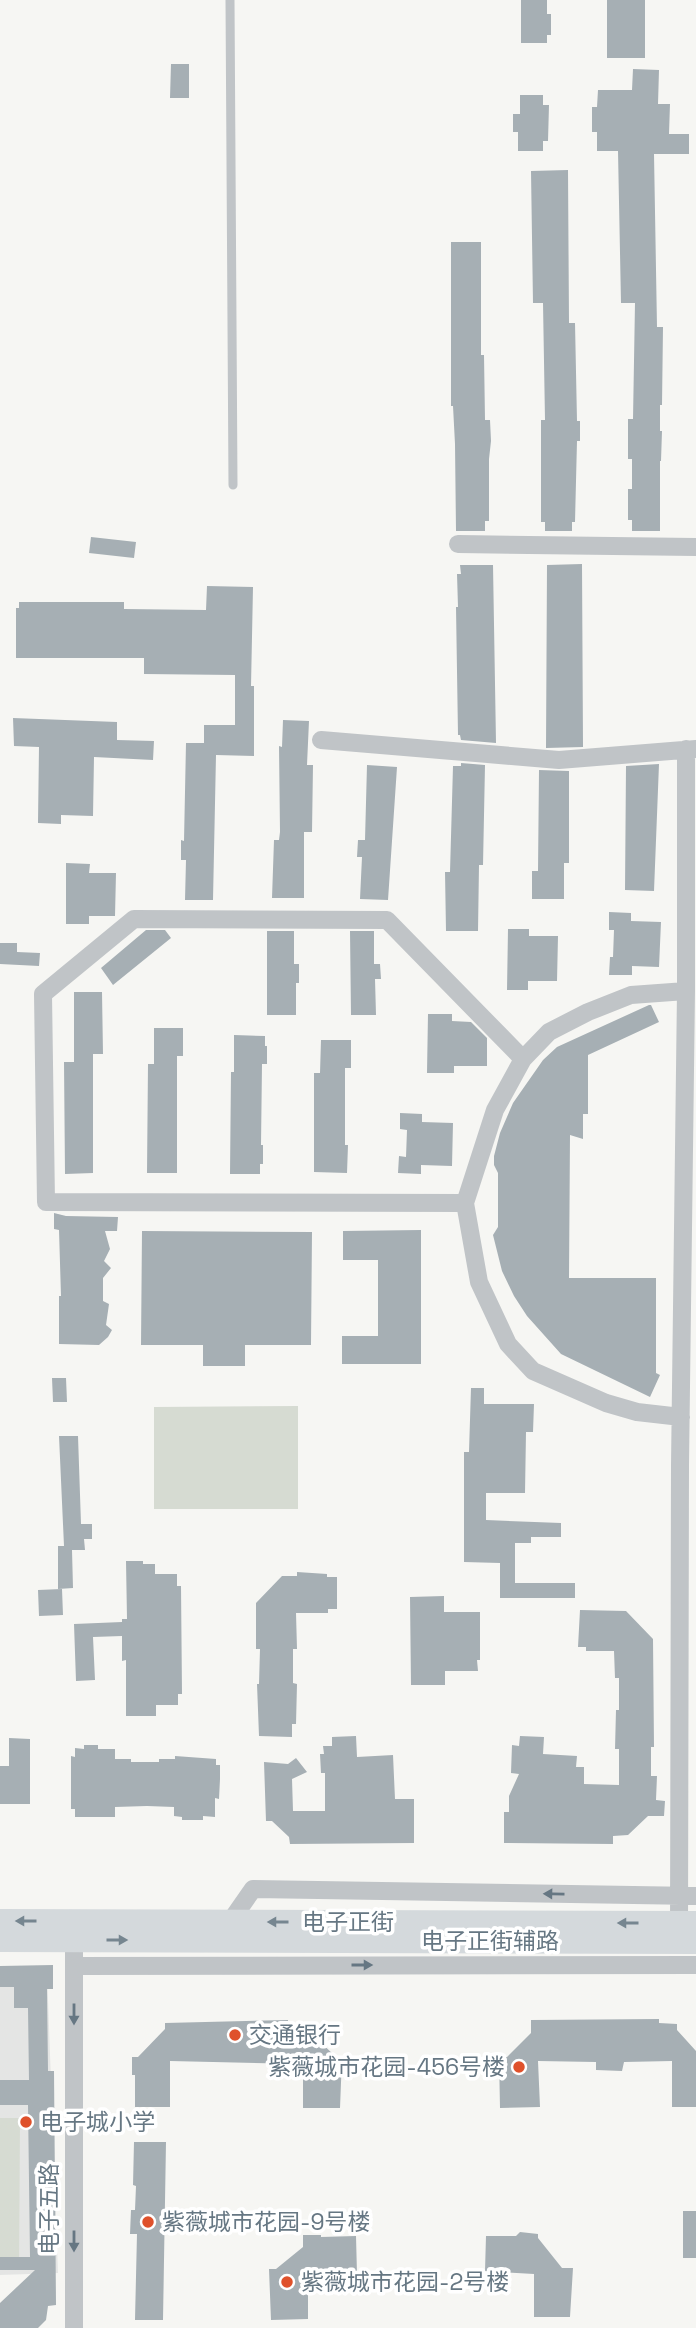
<svg xmlns="http://www.w3.org/2000/svg" width="696" height="2328" font-family="'Space Grotesk','Noto Sans SC',sans-serif">
	<style>
		.built { fill: #e4e5e4 }
		.green { fill: #d6dbd2 }
		.building { fill: #a6afb4 }
		.lines { fill: none; stroke-linecap: round; stroke-linejoin: round }
		.lane { stroke: #c0c4c7; stroke-width: 9 }
		.street { stroke: #c0c4c7; stroke-width: 18 }
		.secondary { stroke: #d4d9dc; stroke-width: 24 }
		.oneway { fill: #667783 }
		.oneway2 { fill: #768690 }
		.poi-dot { fill: #df512b; stroke: #fff; stroke-width: 2.5 }
		.labels { text-anchor: middle; dominant-baseline: central; stroke-width: 7; stroke-linejoin: round; paint-order: stroke }
		.street-label { font-size: 23px; fill: #667783; stroke: #fff }
		.poi-label { font-size: 23px; fill: #667783; stroke: #fff; text-anchor: start }
	</style>
	<rect width="100%" height="100%" fill="#f6f6f3"/>
	<!-- built -->
	<path class="built" d="M0,1972H47L58,2273L0,2275Z"/>
	<!-- green -->
	<path class="green" d="M298,1406V1509H154V1407Z
		M0,2118H20L19,2270H0Z"/>
	<!-- building -->
	<path class="building" d="M521,0H547V14H551V35H547V43H521Z
		M607,0H645V58H607Z
		M171,64H189V98H170Z
		M633,69L659,70L658,104H670L669,134H689V154H654L657,327H663L662,405H660V431H662L661,461H660V531H632V520H628V489H632V459H628V419H633L635,303H621L618,151H597V132H592V107H597L598,90H632Z
		M520,95H543V105H549L548,141H543V151H518V132H513V114H520Z
		M568,170L569,323H575L577,421H580V441H577L575,522H572V531H545V522H541V420H545L543,303H533L531,171Z
		M451,242H481V355H484L485,420H490L491,441L489,459V521H485V531H456L455,444L453,406H451Z
		M91,537L136,542L134,558L89,553Z
		M582,564L583,747L546,748L547,565Z
		M460,565H493L496,743L461,740L460,735H458L456,607H458L457,574H461Z
		M207,586L253,587L251,686H254V756L216,755L213,900H185L186,860H181V840L184,841L186,743H204V725H235V675L144,674V658H16V608H19V602H124V609L206,610Z
		M13,718L117,722V740L154,741L153,760L94,757L93,816L61,815V824L38,823L39,747L14,746Z
		M283,720L309,721L307,765H313L312,832H304V898H272L274,840H279L280,832L279,746L282,747Z
		M461,763L485,765L483,865H479L478,931H446L445,872H450L453,766H461Z
		M659,764L654,891L625,890L626,766Z
		M367,765L397,767L388,900L360,899L362,857H357L358,840H365Z
		M539,770L569,771V863H564V899H532V871H538Z
		M66,863L90,864L89,873H116L115,916H89V924H66Z
		M609,912L631,913V921L661,922L659,967L632,966V975H609L610,957H613L614,930H609Z
		M508,929H529V936H558L557,981H528V990H507Z
		M146,930H165L171,938L113,985L101,968Z
		M267,931H294V964H299V983H296V1015H267Z
		M350,931H374V964H380L381,979H375L376,1015H351Z
		M0,943H17V952L40,953L39,966L0,964Z
		M74,992H102L103,1054H93V1173L65,1174L64,1062H74Z
		M649,1005H651L659,1022L588,1055V1114H583V1139L570,1135L569,1278H656V1373L660,1375L650,1397L561,1354L527,1316L514,1296L502,1271L493,1235L498,1227V1173L494,1165V1156L500,1133L513,1103L543,1060L557,1047Z
		M428,1014H452V1021L471,1022L487,1038V1066H454V1073H427Z
		M154,1028H183V1056H177V1173H147L148,1064H154Z
		M234,1035L265,1036V1046H267V1064H262L261,1145H263V1164H260V1174H230L231,1072H234Z
		M321,1040H351V1068H345V1145H348L347,1173L314,1172V1073H320Z
		M400,1113L422,1114V1122L453,1123L452,1166L421,1165V1174L398,1173L399,1156L406,1157L407,1130L400,1129Z
		M54,1213L66,1216L118,1217L117,1231H105L110,1249L104,1261L111,1268L103,1278V1301L109,1304L106,1325L112,1330L108,1337L99,1345L59,1344V1296H61L59,1230L54,1229Z
		M421,1230V1364H342V1336H378V1260H343V1231Z
		M142,1231L312,1232L311,1345H245V1366H203V1345H141Z
		M52,1378H66L67,1402H53Z
		M471,1388H484V1404H534L533,1432H526L525,1493H486V1520L561,1523V1537H531V1543H515V1583H575V1598H500V1563L464,1562V1452H469Z
		M59,1436H78L81,1524H92V1539H84L85,1550H72L73,1588L58,1589V1546H64Z
		M126,1561H143V1564H155V1574H177V1586H181L182,1694H178V1705H156V1716H126V1660L122,1661V1636L93,1637L95,1680L76,1681L74,1624L122,1622V1619H127Z
		M297,1572L327,1574V1577H337V1609H328V1613H296L297,1649H293V1683L297,1684L296,1724H292V1737L259,1736L257,1684H259L260,1649H256V1603L282,1576H297Z
		M62,1589L63,1615L39,1616L38,1590Z
		M444,1596V1612H480V1660H477L478,1671H445V1685H411L410,1597Z
		M580,1610L626,1611L653,1639L654,1747H651V1776H657L656,1800L665,1801L664,1816H648L628,1835L613,1836V1844L504,1843V1812H509V1796L519,1774L511,1773L512,1745L519,1746L520,1736L544,1737L543,1754L577,1756L576,1767H584V1784L619,1785V1749H615L616,1710H619V1678H615L614,1651H586V1647H578Z
		M356,1736L357,1757L393,1755L395,1799H414V1843L290,1844L289,1837L272,1821H266L264,1762L288,1764L296,1758L307,1772L292,1779L293,1811H325V1773H321L320,1754H324L323,1746H332V1737Z
		M9,1738L30,1739V1804H0V1766H9Z
		M84,1745H98V1749H115V1759H131V1762H159V1759H175V1756L216,1759V1765H220V1779L219,1799L215,1798V1817L203,1816V1820H182V1817L174,1816V1807L147,1806L115,1807V1817H75V1809H71V1756L75,1757V1748L84,1749Z
		M53,1965V1989H47L48,2071H54L56,2305L48,2306L46,2320L38,2328H0V2303L35,2270H0V2257H30L28,2105H0V2080H29L28,2008H14V1987H0V1966Z
		M659,2019V2023L677,2024V2030L696,2051V2107H672V2061L624,2062L622,2071L596,2070V2062L538,2061L540,2107L500,2108L499,2057H507L531,2033V2020Z
		M288,2020V2023H309V2031L336,2057H342L340,2108H303V2064L170,2061V2107H135V2075H132V2057H138L165,2029V2023Z
		M134,2142H166L163,2320H135L137,2234H130L131,2210H135L136,2186L133,2185Z
		M683,2211H696V2258H683Z
		M520,2232L538,2234V2238L562,2268H573L570,2317H534V2274L485,2271L486,2236H516Z
		M303,2235H321V2237L356,2236L357,2274H305L308,2290V2319L271,2320L269,2269H276L303,2247Z"/>
	<g class="lines">
		<!-- lane -->
		<path class="lane" d="M230,0L233,485"/>
		<!-- street -->
		<path class="street" d="M458,544L696,547
			M321,740L559,760L696,749
			M465,1203L46,1202L43,994L134,919L387,920L523,1059
			M681,1417L637,1412L606,1403L533,1371L508,1344L479,1282L465,1203L495,1110L523,1059L549,1032L588,1012L631,995L686,991
			M230,1922L253,1889L696,1896
			M74,1928V2328
			M679,1932L680,1466L686,991V749
			M74,1966L696,1965"/>
		<!-- secondary -->
		<path class="secondary" d="M0,1921L696,1923
			M0,1940L696,1942"/>
	</g>
	<!-- one-way arrows -->
	<defs><path id="oneway-solid" d="M-6-.8H1V-3.2L6.5 0L1 3.2V.8H-6Z" transform="scale(1.75)"/></defs>
	<g class="oneway">
		<use href="#oneway-solid" transform="translate(554 1894) rotate(-179)"/>
		<use href="#oneway-solid" transform="translate(362 1965)"/>
		<use href="#oneway-solid" transform="translate(74 2014) rotate(90)"/>
		<use href="#oneway-solid" transform="translate(74 2241) rotate(90)"/>
	</g>
	<g class="oneway2">
		<use href="#oneway-solid" transform="translate(26 1921) rotate(180)"/>
		<use href="#oneway-solid" transform="translate(278 1922) rotate(-180)"/>
		<use href="#oneway-solid" transform="translate(628 1923) rotate(-180)"/>
		<use href="#oneway-solid" transform="translate(117 1940)"/>
	</g>
	<!-- markers -->
	<g class="poi-dot">
		<circle cx="235" cy="2035" r="7"/>
		<circle cx="519" cy="2067" r="7"/>
		<circle cx="26" cy="2122" r="7"/>
		<circle cx="148" cy="2222" r="7"/>
		<circle cx="287" cy="2282" r="7"/>
	</g>
	<g class="labels">
		<!-- street labels -->
		<g class="street-label">
			<text x="348" y="1922">电子正街</text>
			<text x="490" y="1941">电子正街辅路</text>
			<text transform="translate(49 2209) rotate(-90)">电子五路</text>
		</g>
		<!-- poi labels -->
		<g class="poi-label">
			<text x="249" y="2035">交通银行</text>
			<text x="505" y="2067" text-anchor="end">紫薇城市花园-456号楼</text>
			<text x="40" y="2122">电子城小学</text>
			<text x="162" y="2222">紫薇城市花园-9号楼</text>
			<text x="301" y="2282">紫薇城市花园-2号楼</text>
		</g>
	</g>
</svg>
